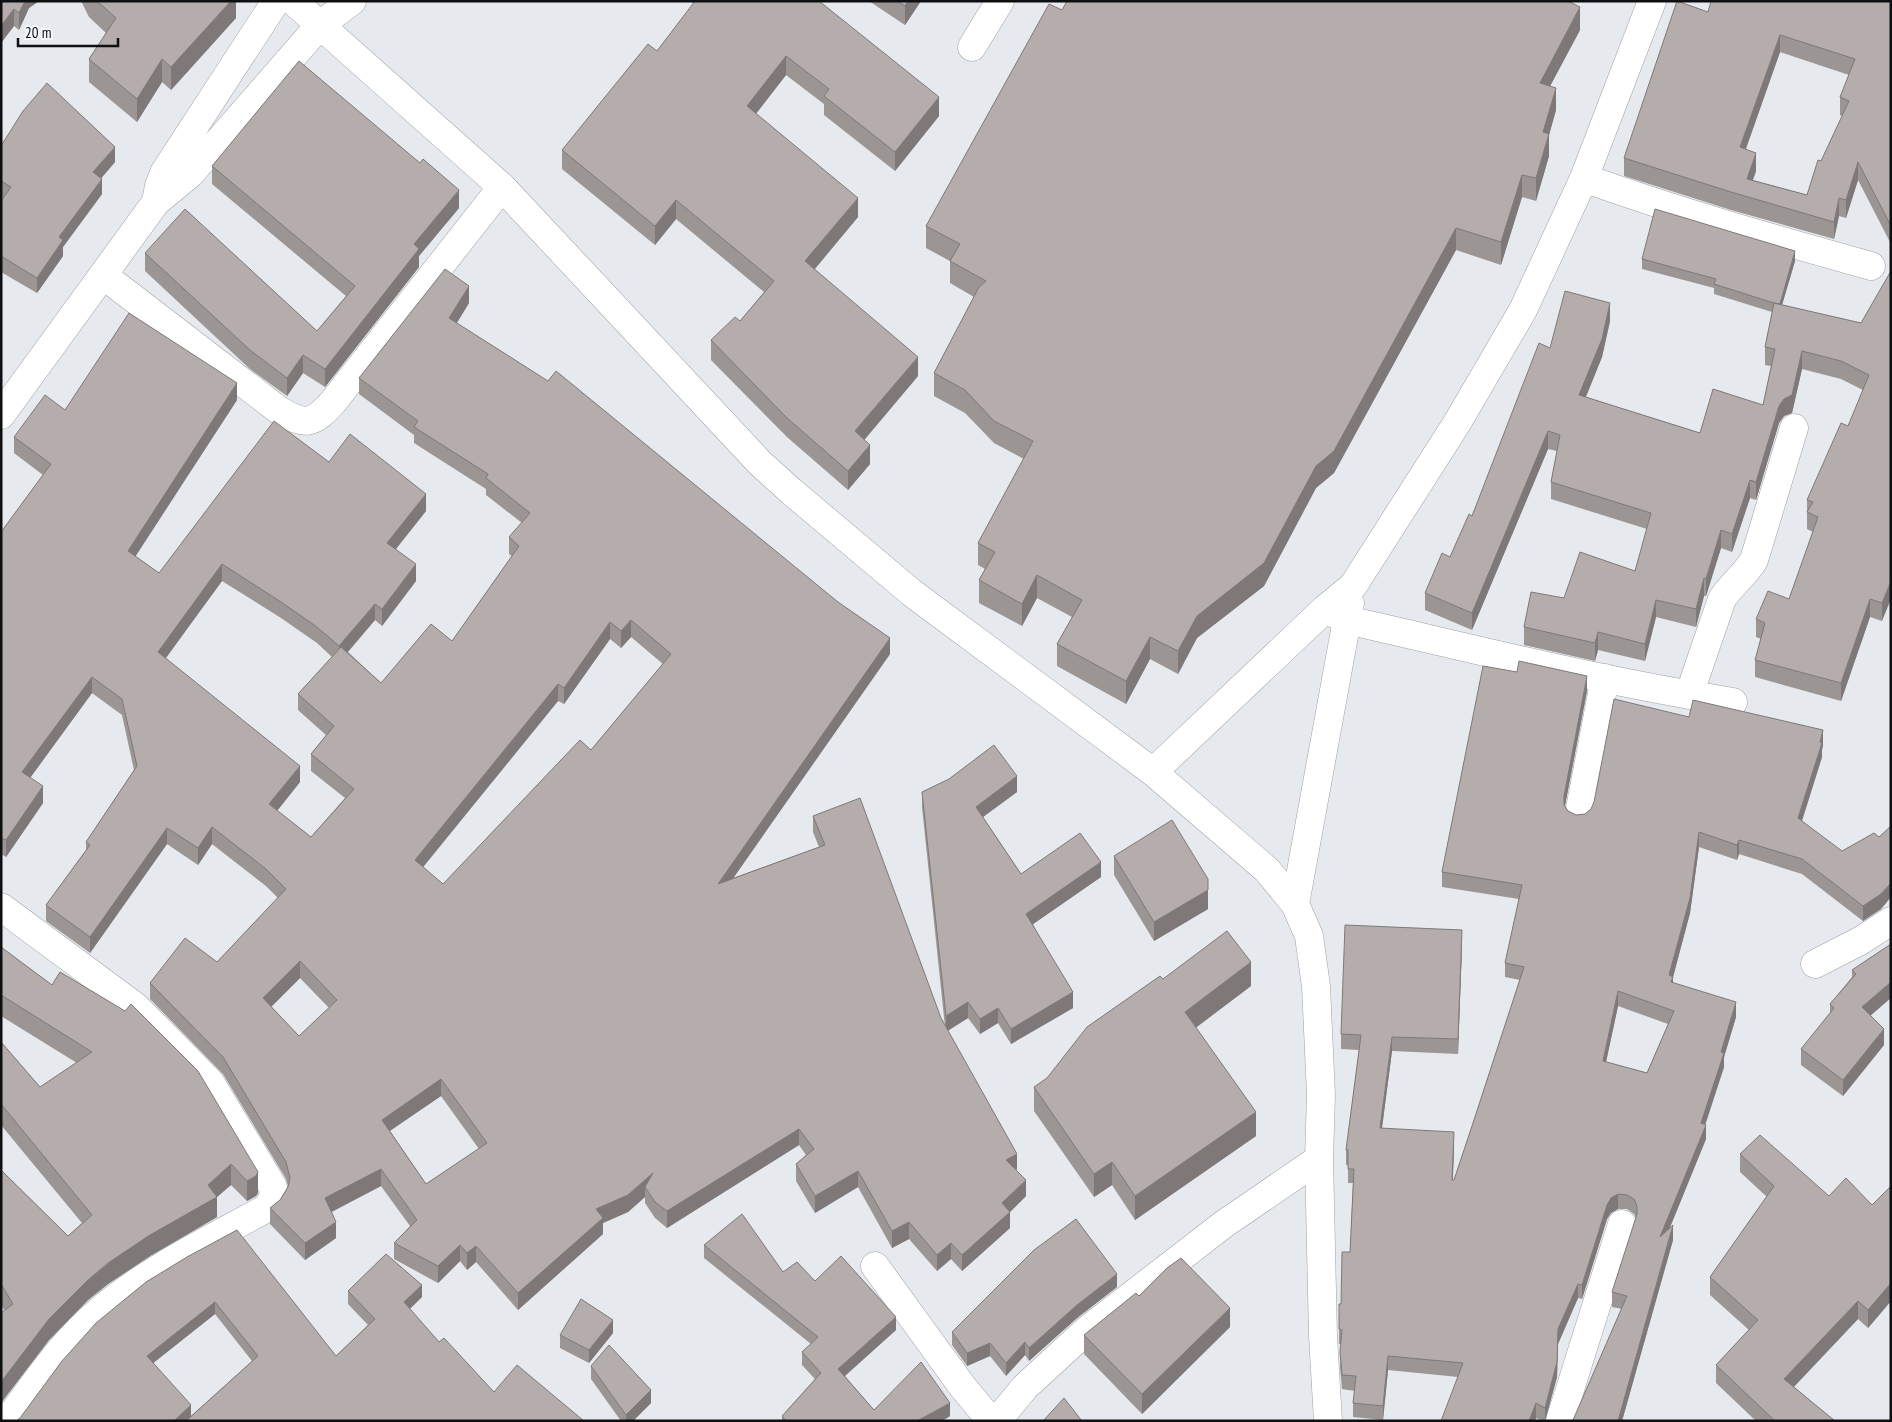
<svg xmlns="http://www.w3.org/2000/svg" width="1892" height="1422" font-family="'PT Sans Narrow',sans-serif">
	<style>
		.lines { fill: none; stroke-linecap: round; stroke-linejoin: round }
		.minor-casing { stroke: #9ea1a6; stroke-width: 29 }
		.minor { stroke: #fff; stroke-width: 28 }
		.wall { fill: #9b9594; fill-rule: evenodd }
		.shaded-wall { fill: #7e7978 }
		.building { fill: #b4adac; stroke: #7e7978; fill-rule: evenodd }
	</style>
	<rect width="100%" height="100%" fill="#e6e9ee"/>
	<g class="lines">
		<!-- minor casing -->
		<g class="minor-casing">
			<path id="minor" d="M293,1L502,187L760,463L792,492L912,593L1153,772L1267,870L1295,904L1309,936L1316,986L1321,1095L1319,1159L1323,1336L1328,1421
				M972,47L1000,1
				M1584,178C1678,212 1774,239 1871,266
				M156,202L159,186L164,173L276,1
				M103,275L280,411C306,426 313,424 333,402L502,187
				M1,415L156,202L190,174L320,25L352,1
				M1325,609L1347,620C1475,649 1603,682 1733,702
				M1689,695L1722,599C1731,585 1745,575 1754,560L1794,428
				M1153,772L1325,609L1353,586L1457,423L1523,310L1584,178L1652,1
				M1579,814L1605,678
				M1295,904L1350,603
				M1,907L136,1007L210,1082L273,1187L274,1196L267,1208C209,1240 148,1269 98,1312C62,1342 35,1384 7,1421
				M1815,964L1860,941L1891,921
				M875,1266L962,1386L991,1421
				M997,1421L1025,1387L1087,1330L1224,1224L1319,1159
				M1560,1421L1622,1224"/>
		</g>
		<!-- minor -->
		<use href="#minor" class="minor"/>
	</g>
	<!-- wall -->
	<path class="wall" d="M1,1H39L29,8L19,30L14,26L1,43Z
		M81,1H236V18L171,90L162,82L137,122L89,82V59L106,33L89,17Z
		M691,1H819L939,116L895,171L824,115V104L786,75L756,114L858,217L814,269L918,376L864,440L870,464L848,490L787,437L711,360V340L740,321L764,292L676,219L655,245L562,169V150L657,51L694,4Z
		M869,1H921L905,25Z
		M1891,1V244L1858,180L1846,218L1839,216L1834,239L1731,210L1624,176V158L1708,12ZM1780,52L1849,75L1840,97V115L1842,116L1807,195L1753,180L1756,171L1746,149Z
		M1062,10L1580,30L1550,86L1556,110L1549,135V156L1536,201L1522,197L1501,265L1456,250L1334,473L1316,488L1264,586L1197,638L1178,674L1150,659L1126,704L1057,666V644L1072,617L1037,598L1022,626L979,603V580L985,569L978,565V543L1024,459L994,443L965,413L934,396V373L974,297L950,283V261L926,248V226Z
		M1,146L115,162L101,178L102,194L63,247V256L37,293L1,272V201L3,198L1,197Z
		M212,166L459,208L419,256V267L325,387L303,373L287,396L250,369L145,271V253L317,331L346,296L212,184Z
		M1642,259L1795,261L1782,305L1861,323L1891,271L1882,621L1870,617L1841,701L1755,677V660L1761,639L1756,637V619L1789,599L1813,532L1807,529V500L1848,426L1863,390L1841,379L1802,369L1792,413L1784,416L1779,423L1756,500L1750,498L1732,552L1721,548L1706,596H1704L1696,627L1656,617L1645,661L1598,650L1595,661L1524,645V627L1564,598L1635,571L1647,529L1551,499V482L1557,451L1548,449L1472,630L1425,610V593L1450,557L1472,516L1550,348L1610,321L1602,357L1586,397L1700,433L1763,405L1771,366L1765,365V347L1772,312L1714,294V288L1642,269Z
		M469,303L457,323L890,654L733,878L819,847L813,832V816L945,1027L922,807V792H1017L983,817L1021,874L1101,877L1033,924L1073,1008L1011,1044L998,1023L980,1034L968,1018L947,1031L1017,1171L1026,1196L1010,1212V1228L962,1271L951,1259L937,1271L909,1239L892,1248L858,1187L815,1213L796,1181V1164L806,1155L799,1145L667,1228L655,1218L645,1203V1197L628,1212L603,1223V1234L518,1310L476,1262L467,1270L460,1261L438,1283L394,1259V1243L410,1226L381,1186L332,1212L336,1238L305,1260L270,1224V1208L280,1200L288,1186L286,1179L223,1074L150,999V983L217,962L278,898L266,886L212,844L198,865L167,844L90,953L46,921V905L86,850V842L134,770L122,715L92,693L30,778L43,803L6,857L1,854V532L43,475L14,453V437L65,410L237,400L135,556L159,573L329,462L426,511L396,549L416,581L382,626L375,620L348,652L381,683L452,641L512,556L509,554V537L522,523L486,495V489L414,443V435L359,394V378ZM222,581L281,618L317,643L332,657L298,694V710L326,735L311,754V771L345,798L311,837L277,811L300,782L165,658ZM631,637L663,664L591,750L443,884L423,867L558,701L564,704L610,639L621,648ZM300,978L329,1008L299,1036L271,1007ZM441,1096L479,1149L426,1184L390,1131Z
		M1587,691L1565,805L1568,811L1576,815L1585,814L1591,809L1689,717L1823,745L1822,750V757L1802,821L1889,899L1881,909L1863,921L1802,874L1739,854L1737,860L1699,847L1690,913L1673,977V983L1736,1017L1724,1057V1067L1705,1124L1706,1139L1670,1227L1673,1240L1622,1421H1573L1622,1309L1612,1307V1292L1636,1218L1634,1214L1627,1209H1618L1611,1213L1607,1219L1582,1299L1578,1298L1558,1344L1557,1377L1545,1421H1542L1536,1418L1535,1421H1441L1458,1377L1388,1370L1383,1420L1353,1417V1403L1355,1391L1342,1389L1340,1367L1341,1344H1339V1304H1341L1350,1252L1353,1183H1348V1165H1346V1150L1359,1050L1341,1049V1034L1462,945L1458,1054L1392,1051L1382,1128L1454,1147L1453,1180H1454L1471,1129L1520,980L1505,977V963L1519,899L1442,887V872ZM1618,1006L1668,1024L1647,1073L1606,1062Z
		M1114,856L1208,909L1154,941L1114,875Z
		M1891,944L1870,1016L1884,1045L1843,1096L1801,1065V1049L1830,1013V1004L1852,977V970Z
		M1,947L52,985L60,972L258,1193L256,1196L247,1201L231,1185L217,1197V1217L150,1256L108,1284L88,1300L49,1340L1,1403V1313L5,1311L1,1305V1170L68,1236L82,1223L1,1125V1042L40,1087L77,1063L1,1016Z
		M1251,986L1196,1027L1256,1136L1135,1220L1112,1185L1094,1197L1034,1111V1087L1047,1078Z
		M1740,1154L1829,1196L1872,1205L1891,1186V1301L1868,1328L1858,1319L1794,1387L1835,1421H1756L1716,1383V1365L1749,1330L1710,1295V1277L1767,1197L1740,1172Z
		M704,1245L783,1272L815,1281L896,1330L845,1376L874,1410L950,1416L942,1421H782V1416L815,1379L802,1365V1352L811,1344L704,1258Z
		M187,1257L336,1356L368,1325L348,1304V1291L422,1297L410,1309L439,1342L494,1392L584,1421L20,1418ZM215,1314L252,1361L191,1416L153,1363Z
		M1117,1287L1077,1318L1029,1361L1025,1355L1006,1376L990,1356L967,1366L952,1345V1332Z
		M1139,1296L1230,1327L1142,1414L1084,1354V1335Z
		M613,1333L589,1363L560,1348V1335Z
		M591,1366L651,1403L633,1421H621L591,1379Z"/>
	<!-- shaded-wall -->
	<path class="shaded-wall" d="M25,1H39L29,8L19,30V13Z
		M231,1H236V18L171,90V67Z
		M908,1H921L905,25V6Z
		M1580,7V30L1540,105V83Z
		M14,9V26L1,43V26Z
		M1780,35V52L1740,165V147Z
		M786,56V75L747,125V106Z
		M162,59V82L137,122V99Z
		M1556,88V110L1549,135V156L1536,201V178L1543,132Z
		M939,97V116L895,171V152Z
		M115,147V162L93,188V172Z
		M1756,153V171L1747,196V179Z
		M1858,162V180L1846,218V200Z
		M1522,175V197L1501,265V242Z
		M102,179V194L63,247V256L37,293V278L59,237Z
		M459,190V208L419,256V267L325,387V369L414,244Z
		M858,198V217L805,281V261Z
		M1839,198V216L1834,239V222Z
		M676,200V219L655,245V226Z
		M1456,228V250L1334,473L1316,488L1264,586L1197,638L1178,674V651L1197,616L1316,466Z
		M1795,251V261L1779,315V305Z
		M469,286V303L449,335V318Z
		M1610,303V321L1602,357L1579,413V395Z
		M1802,351V369L1792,413L1784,416L1779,423L1756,500V482L1779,406Z
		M303,355V373L287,396V378Z
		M918,357V376L855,451V431Z
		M237,383V400L128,568V551Z
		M1548,431V449L1472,630V613Z
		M870,445V464L848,490V471Z
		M1750,480V498L1732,552V534Z
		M426,494V511L387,560V543Z
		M1721,530V548L1706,596V579Z
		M222,564V581L158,669V652Z
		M416,564V581L382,626V609Z
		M1037,575V598L1022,626V604Z
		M1704,578V596L1696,627V609Z
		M1891,581V599L1882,621V603Z
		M1870,599V617L1841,701V683Z
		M1656,600V617L1645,661V644Z
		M375,604V620L339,662V646Z
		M631,620V637L621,648V631Z
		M610,622V639L564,704V688Z
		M1598,632V650L1595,661V643Z
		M1150,637V659L1126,704V681Z
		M890,638V654L718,900V884Z
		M1587,676V691L1564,811V796Z
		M92,677V693L22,789V772Z
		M558,684V701L415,877V860Z
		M1823,730V745L1822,750V757L1798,833V818Z
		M300,766V782L269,821V804Z
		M1017,776V792L976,822V807Z
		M43,786V803L6,857V840Z
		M212,827V844L198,865V848Z
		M167,828V844L90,953V937Z
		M1699,832V847L1690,913L1673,977V991L1669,975Z
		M1739,840V854L1737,860V845Z
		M1101,862V877L1026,929V914Z
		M1891,883V897L1881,909L1863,921V906Z
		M1208,890V909L1154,941V922Z
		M1462,930V945L1458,1054V1039Z
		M300,961V978L263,1015V998Z
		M1251,962V986L1185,1036V1012Z
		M1891,982V998L1862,1023V1007Z
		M1618,991V1006L1603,1076V1061Z
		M1073,992V1008L1011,1044V1029Z
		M968,1002V1018L946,1032V1016Z
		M1736,1002V1017L1724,1057V1067L1701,1138L1706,1125V1139L1660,1252V1237L1701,1123L1721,1052Z
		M998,1008V1023L980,1034V1019Z
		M1884,1029V1045L1843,1096V1080Z
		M1392,1037V1051L1380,1143V1128Z
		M441,1079V1096L382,1136V1120Z
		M1256,1112V1136L1135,1220V1196Z
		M799,1129V1145L667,1228V1211Z
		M1454,1132V1147L1452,1194V1180Z
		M1017,1154V1170L1006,1160Z
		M1112,1162V1185L1094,1197V1174Z
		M231,1164V1185L217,1197V1217L150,1256L108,1284L88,1300L49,1340L1,1403V1382L49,1319L88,1280L208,1185Z
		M381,1169V1186L325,1215V1198Z
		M858,1171V1187L815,1213V1196Z
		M258,1172V1193L256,1196L247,1201V1181Z
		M653,1173L645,1187V1197L628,1212L603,1223V1234L518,1310V1293L596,1209Z
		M1026,1180V1196L1010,1212V1228L962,1271V1255L1002,1203Z
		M1618,1194V1209L1611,1213L1607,1219L1582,1299V1285L1607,1205L1611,1198Z
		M336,1222V1238L305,1260V1243Z
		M909,1222V1239L892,1248V1231Z
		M1673,1225V1240L1622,1421H1618Z
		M951,1243V1259L937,1271V1255Z
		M460,1245V1261L438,1283V1266Z
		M476,1246V1262L467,1270V1253Z
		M1117,1274V1287L1077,1318L1029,1361V1348L1077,1305Z
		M1891,1283V1301L1868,1328V1310Z
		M1578,1284V1298L1558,1344L1557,1377L1545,1421V1408L1558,1329Z
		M422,1285V1297L404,1314V1302Z
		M1858,1301V1319L1784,1397V1379Z
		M215,1302V1314L147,1368V1356Z
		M1230,1308V1327L1142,1414V1394Z
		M896,1317V1330L838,1382V1369Z
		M613,1320V1333L589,1363V1350Z
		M1025,1342V1355L1006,1376V1363Z
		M990,1343V1356L967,1366V1353Z
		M1388,1356V1370L1383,1420V1406Z
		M651,1390V1403L633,1421H626V1415Z
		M950,1403V1416L942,1421H917Z
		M1536,1403V1418L1535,1421H1529Z
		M191,1405V1418L188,1421H174Z"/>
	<!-- building -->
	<path class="building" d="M1,1H25L19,13L14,9L1,26Z
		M97,1H231L171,67L162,59L137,99L89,59L116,18Z
		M695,1H819L939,97L895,152L824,96L829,89L786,56L747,106L858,198L805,261L918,357L855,431L870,445L848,471L787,418L711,340L735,317L740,321L774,281L676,200L655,226L562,150L648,44L657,51Z
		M897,1H908L905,6Z
		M1067,1H1568L1580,7L1540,83L1556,88L1543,132L1549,134L1536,178L1522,175L1501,242L1456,228L1334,451L1316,466L1264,563L1197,616L1178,651L1150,637L1126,681L1057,644L1082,600L1037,575L1022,604L979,580L995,552L978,543L1033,441L994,421L965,390L934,373L979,287L986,281L950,261L960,244L926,226L1049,4L1062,10Z
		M1677,1L1708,12L1711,1H1891V226L1858,162L1846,200L1839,198L1834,222L1731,192L1624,158ZM1780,35L1855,59L1840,97L1849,101L1821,161L1818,160L1807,195L1747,179L1756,153L1740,147Z
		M299,61L420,163L423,159L459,190L414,244L419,249L325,369L303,355L287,378L250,350L145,253L185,209L317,331L355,286L212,166Z
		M47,83L115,147L93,172L102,179L59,237L63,240L37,278L1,256V201L11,187L1,181V146L23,111Z
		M1655,209L1795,251L1780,304L1774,303L1714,284L1716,279L1642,259Z
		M445,269L469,286L449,318L548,381L556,371L838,602L890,638L718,884L825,845L813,816L860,798L941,1018L1017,1154L1006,1160L1026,1180L1002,1203L1010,1212L962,1255L951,1243L937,1255L909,1222L892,1231L858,1171L815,1196L796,1164L814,1149L799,1129L667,1211L655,1202L645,1187L653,1173L628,1195L596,1209L603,1218L518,1293L476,1246L467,1253L460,1245L438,1266L394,1243L417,1220L381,1169L325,1198L336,1222L305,1243L270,1208L280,1200L288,1187L290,1178L286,1162L223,1057L150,983L185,938L217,962L286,889L266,869L212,827L198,848L167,828L90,937L46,905L90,845L86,842L137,766L122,699L92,677L22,772L43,786L6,840L1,838V532L51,464L14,437L45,395L65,410L129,313L237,383L128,551L159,573L274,421L329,462L350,434L426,494L387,543L416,564L382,609L375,604L339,646L317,627L281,602L222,564L158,652L300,766L269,804L311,837L354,789L311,754L334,726L298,694L341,647L381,683L431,624L452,641L519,546L509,537L530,513L486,478L488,474L414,427L418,421L359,378ZM631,620L671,654L591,750L580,740L443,884L415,860L558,684L564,688L610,622L621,631ZM300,961L337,1000L299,1036L263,998ZM441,1079L487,1143L426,1184L382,1120Z
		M1891,271V581L1882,603L1870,599L1841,683L1755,660L1765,623L1756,619L1768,591L1789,599L1818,517L1807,512L1813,502L1807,500L1841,423L1848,426L1869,375L1841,361L1802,351L1792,395L1784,399L1779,406L1756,482L1750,480L1732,534L1721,530L1706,579L1704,578L1696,609L1656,600L1645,644L1598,632L1595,643L1524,627L1531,592L1564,598L1580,552L1635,571L1651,513L1551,482L1560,435L1548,431L1472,613L1425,593L1442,553L1450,557L1469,514L1472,516L1539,343L1550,348L1565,291L1610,303L1602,339L1579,395L1700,433L1713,389L1763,405L1775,349L1765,347L1774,303L1861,323Z
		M1519,661L1587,676L1564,796V805L1568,811L1576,815L1585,814L1591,809L1594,802L1614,699L1689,717L1693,700L1823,730L1820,742L1822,743L1798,818L1842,851L1874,833L1879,837L1891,826V883L1881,894L1863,906L1802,859L1739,840L1737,845L1699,832L1690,898L1669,975L1673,977L1671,982L1736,1002L1721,1052L1724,1053L1701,1123L1706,1125L1660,1237L1673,1225L1618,1421H1575L1573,1420L1627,1296L1612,1292L1637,1214V1206L1634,1199L1627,1195L1618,1194L1611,1198L1607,1205L1582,1285L1578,1284L1558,1329L1557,1362L1545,1408L1536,1403L1529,1421H1441L1463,1363L1388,1356L1383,1406L1353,1403L1356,1376L1342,1375L1340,1352L1342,1330L1339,1329V1304H1341L1342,1252H1350L1354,1169H1348V1150H1346L1361,1035L1341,1034L1345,925L1462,930L1458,1039L1392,1037L1380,1128L1454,1132L1452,1180H1454L1471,1129L1524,967L1505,963L1522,885L1442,872L1483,666L1517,672ZM1618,991L1674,1011L1647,1073L1603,1061Z
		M994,745L1017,776L976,807L1021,874L1080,833L1101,862L1026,914L1073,992L1011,1029L998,1008L980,1019L968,1002L946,1016L922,792L949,779Z
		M1172,820L1208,879V890L1154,922L1114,856Z
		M1227,931L1251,962L1185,1012L1256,1112L1135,1196L1112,1162L1094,1174L1034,1087L1047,1078L1087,1027L1160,976L1163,979Z
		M1891,944V982L1862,1007L1884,1029L1843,1080L1801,1049L1834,1008L1830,1004L1856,974L1852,970Z
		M1,947L52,985L60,972L125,1011L131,1004L198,1071L258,1172L256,1176L247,1181L231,1164L208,1185L217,1197L150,1235L108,1263L88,1280L49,1319L1,1382V1313L13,1304L1,1284V1170L68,1236L92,1215L1,1104V1042L40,1087L92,1052L1,995Z
		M1760,1135L1829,1196L1846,1178L1872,1205L1891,1186V1283L1868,1310L1858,1301L1784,1379L1835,1421H1775L1716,1365L1758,1320L1710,1277L1774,1186L1740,1154Z
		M742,1214L783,1272L797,1262L815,1281L841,1256L896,1317L838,1369L874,1410L921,1362L950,1403L917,1421H786L782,1416L821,1373L802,1352L818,1337L704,1245Z
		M1076,1219L1117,1274L1077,1305L1029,1348L1025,1342L1006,1363L990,1343L967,1353L952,1332L1034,1250Z
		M237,1230L336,1356L375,1319L348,1291L386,1254L422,1285L404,1302L439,1342L444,1338L494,1392L517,1365L584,1421H186L258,1356L215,1302L147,1356L191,1405L174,1421H16L20,1418L62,1361L96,1323L146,1282L187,1257Z
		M1181,1258L1230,1308L1142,1394L1084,1335L1136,1293L1139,1296L1167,1268Z
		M581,1299L613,1320L589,1350L560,1335Z
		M609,1345L651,1390L626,1415L591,1366Z
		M1064,1398L1082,1421H1043Z"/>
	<!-- border -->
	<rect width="1892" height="1422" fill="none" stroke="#0e0f11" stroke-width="5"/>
	<!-- scale -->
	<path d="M18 38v8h100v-8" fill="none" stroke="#0e0f11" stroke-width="2.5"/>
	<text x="25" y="38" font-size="15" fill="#0e0f11" stroke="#f3f6fb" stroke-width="4" paint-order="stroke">20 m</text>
</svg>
